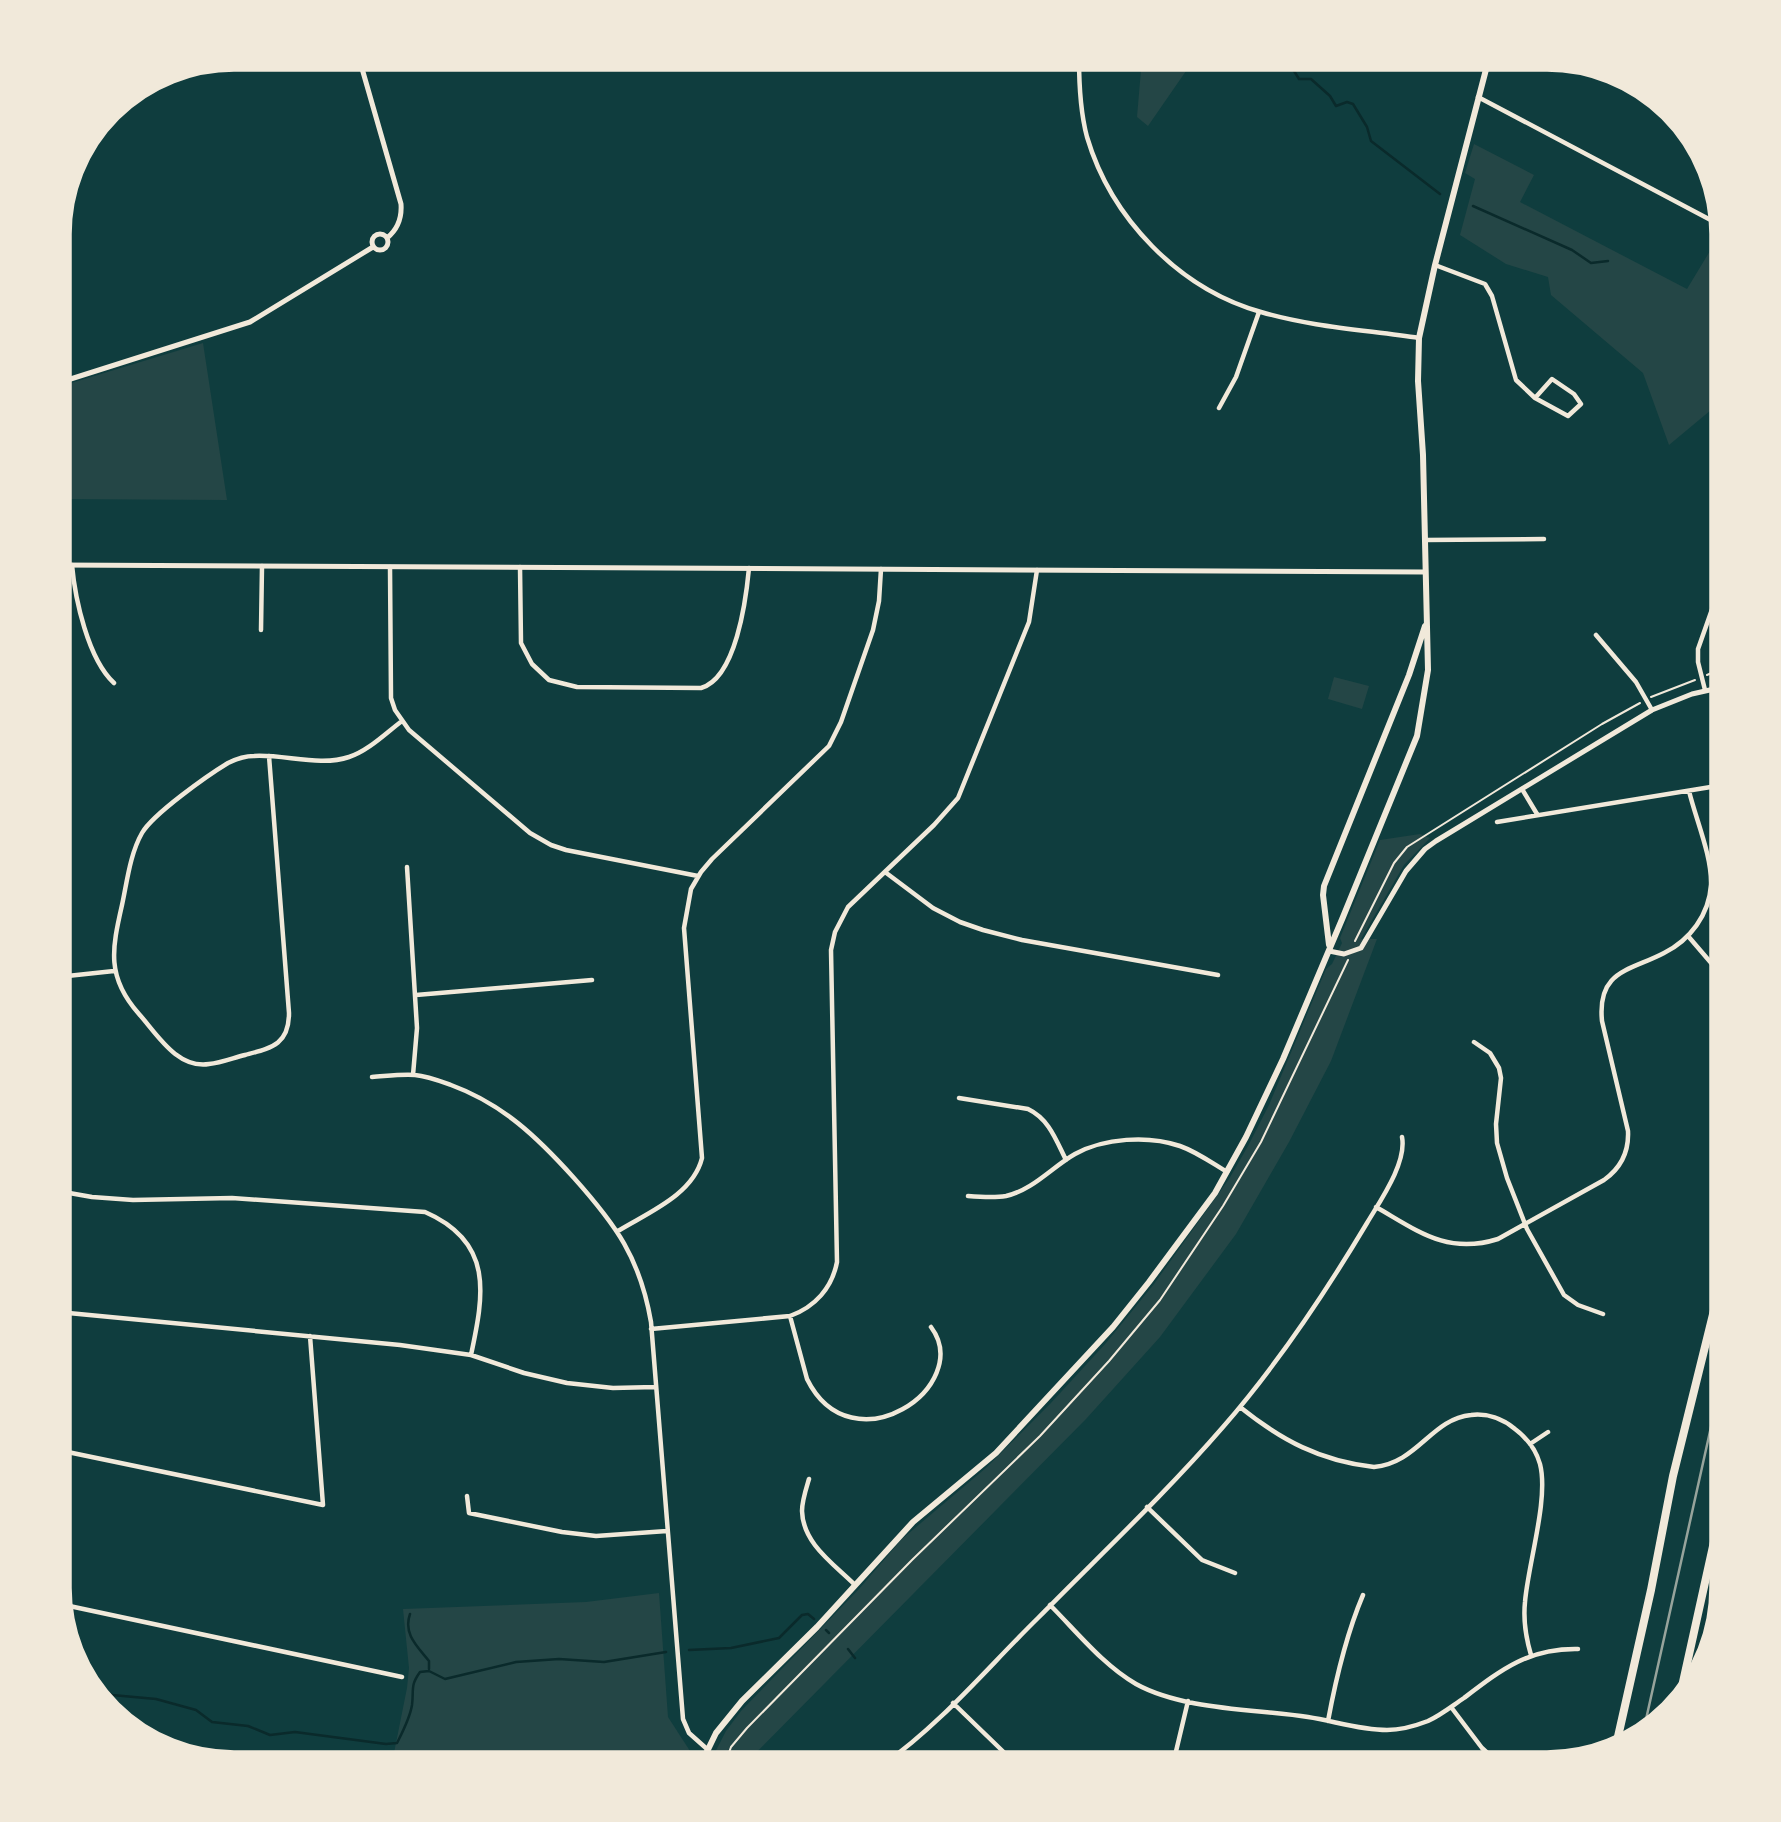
<svg xmlns="http://www.w3.org/2000/svg" width="1781" height="1822" font-family="Jost,sans-serif">
	<style>
		.green { fill: #244646 }
		.lines { fill: none; stroke-linecap: round; stroke-linejoin: round }
		.stream { stroke: #0a2a2b; stroke-width: 2.5 }
		.path { stroke: #f1e9da; stroke-width: 2 }
		.minor { stroke: #f1e9da; stroke-width: 4.5 }
		.tertiary { stroke: #f1e9da; stroke-width: 5 }
		.secondary { stroke: #f1e9da; stroke-width: 6 }
		.motorway { stroke: #f1e9da; stroke-width: 8 }
		.rail { stroke: #97a49c; stroke-width: 2.5 }
		.rim { fill: none; stroke: #f1e9da; stroke-width: 3.5 }
	</style>
	<rect width="100%" height="100%" fill="#0f3d3e"/>
	<!-- green -->
	<path class="green" d="M1142,58H1195L1148,126L1137,117Z
		M1474,144L1534,175L1520,202L1687,289L1719,236L1723,239V400L1669,445L1643,373L1551,295L1548,277L1506,264L1460,235L1475,179L1465,173Z
		M203,343L227,500L58,499V387Z
		M1334,677L1369,686L1362,709L1328,699Z
		M1420,834L1430,838L1404,865L1361,939H1377L1331,1061L1289,1142L1236,1234L1160,1337L1086,1419L745,1764H709L726,1731L741,1711L859,1589L902,1539L987,1467L1050,1404L1106,1343L1154,1284L1229,1179L1248,1146L1269,1105L1326,969L1332,964L1342,943L1340,938L1380,840Z
		M659,1593L668,1717L690,1751L687,1764H417L416,1755L394,1753L407,1688L409,1668L403,1609L586,1602Z"/>
	<g class="lines">
		<!-- stream -->
		<path class="stream" d="M1286,58L1299,79H1311L1330,96L1336,106L1347,102L1353,104L1367,127L1371,141L1440,194
			M1473,206L1572,250L1591,263L1608,261
			M410,1614C403,1634 417,1646 429,1661V1669
			M826,1630L829,1633
			M848,1649L855,1658
			M689,1650L731,1648L779,1638L802,1615L808,1614L814,1619
			M90,1685H97L112,1695L156,1699L196,1710L212,1722L248,1726L270,1735L295,1732L386,1744L397,1743C403,1731 410,1718 412,1705C414,1689 410,1686 420,1672L429,1671L445,1679L516,1662L559,1659L604,1662L666,1652"/>
		<!-- path -->
		<path class="path" d="M1707,675L1716,671L1723,673
			M1651,697L1695,680
			M1355,941L1394,863L1407,847L1602,724L1640,703
			M725,1764L731,1747L747,1728L912,1560L1040,1436L1109,1361L1160,1300L1223,1206L1261,1142L1348,960"/>
		<!-- minor -->
		<path class="minor" d="M1079,58C1079,85 1080,111 1087,137C1111,218 1179,289 1261,312C1312,327 1366,330 1419,338
			M1478,97L1722,226
			M1435,265L1485,284L1492,296L1516,380L1535,398
			M1552,379L1574,394L1581,404L1568,416L1535,398Z
			M1219,408L1236,377L1259,312
			M1425,540L1544,539
			M72,565C75,599 88,659 114,683
			M390,567L391,698L395,710L409,730L530,833L551,845L566,850L698,876
			M520,567L521,643L532,664L549,680L577,687L701,688C736,678 746,600 749,568
			M261,630L262,566
			M1596,635L1636,682L1652,710
			M1705,690L1698,662V649L1722,581L1723,572L1718,556
			M269,756L289,1013C289,1045 271,1048 245,1055C233,1058 221,1063 209,1064C177,1069 157,1034 139,1014C106,977 112,949 122,905C127,882 130,854 142,833C153,814 208,775 228,763C236,759 245,756 254,756C284,754 320,767 349,757C368,751 386,733 402,721
			M1522,789L1537,814
			M1497,822L1723,785
			M407,867L417,1028L413,1075
			M885,872L933,908L960,922L983,930L1022,940L1218,975
			M1688,936L1712,964L1723,981
			M58,977L114,971
			M416,995L592,980
			M1474,1042L1490,1053L1499,1068L1501,1078L1496,1124L1497,1143L1507,1178L1527,1229L1564,1295L1578,1305L1603,1314
			M372,1077C387,1076 401,1074 415,1075C427,1076 440,1081 451,1085C503,1104 538,1138 574,1178C616,1225 640,1258 651,1322L683,1719L689,1733L707,1749
			M959,1098L1028,1109C1049,1119 1056,1140 1066,1160
			M58,1191L92,1197L133,1200L232,1198L425,1212C494,1242 484,1294 471,1355
			M968,1196C981,1197 994,1198 1006,1196C1033,1190 1052,1167 1075,1154C1104,1138 1148,1135 1180,1146C1197,1152 1212,1163 1227,1172
			M1376,1207C1418,1231 1447,1255 1498,1239L1604,1180C1621,1168 1629,1152 1628,1131L1602,1021C1597,970 1630,971 1664,953C1690,940 1709,915 1711,885C1712,856 1696,820 1689,791
			M618,1231C647,1213 693,1195 702,1158L684,928L691,889L701,872L712,859L829,746L841,722L873,630L879,601L881,569
			M58,1312L400,1345L471,1355L524,1373L567,1383L613,1388L655,1387
			M790,1316L807,1379C852,1470 975,1386 931,1327
			M651,1329L790,1316C815,1307 832,1288 837,1262L831,950L835,932L848,907L934,825L958,798L1029,622L1037,570
			M1240,1407C1281,1440 1320,1461 1374,1467C1418,1463 1431,1419 1471,1415C1487,1413 1503,1419 1515,1429C1527,1438 1536,1450 1540,1464C1549,1499 1528,1564 1525,1602C1523,1621 1526,1638 1531,1655
			M1530,1444L1548,1432
			M58,1450L323,1505L310,1336
			M809,1479C806,1489 802,1501 802,1511C803,1544 834,1564 855,1585
			M467,1496L469,1513L562,1532L596,1536L667,1531
			M1147,1507L1202,1560L1235,1573
			M60,1604L402,1677
			M1050,1605C1077,1632 1103,1665 1136,1684C1183,1710 1255,1709 1308,1717C1334,1721 1360,1730 1387,1730C1401,1730 1415,1726 1428,1721C1441,1715 1452,1706 1464,1698C1502,1669 1529,1648 1578,1649
			M953,1703L1016,1764
			M1451,1707L1482,1748L1496,1761
			M1328,1721C1336,1678 1346,1635 1363,1595
			M884,1764C941,1724 988,1667 1038,1618C1100,1555 1165,1494 1223,1427C1278,1364 1324,1295 1367,1223C1380,1201 1407,1163 1402,1137
			M1173,1764L1188,1701"/>
		<!-- tertiary -->
		<path class="tertiary" d="M359,58L401,204C402,218 398,229 387,238
			M372 242a8 8 0 1 1 16 0a8 8 0 1 1-16 0Z
			M58,383L250,322L373,247
			M58,565L1425,572
			M1329,951L1344,954L1361,948L1406,871L1425,849L1436,841L1652,710L1692,694L1723,687"/>
		<!-- secondary -->
		<path class="secondary" d="M1329,945L1323,895L1324,886L1409,675L1425,626
			M58,1024V991
			M701,1764L716,1733L742,1701L817,1627L913,1522L996,1453L1113,1327L1149,1282L1215,1193L1246,1137L1283,1059L1343,917L1417,736L1428,670L1423,455L1418,381L1419,338L1435,265L1489,58"/>
		<!-- motorway -->
		<path class="motorway" d="M1679,1700L1723,1501
			M1615,1750L1651,1590L1673,1476L1723,1274"/>
		<!-- rail -->
		<path class="rail" d="M1643,1733L1723,1373"/>
	</g>
	<!-- crop -->
	<path d="M0 0H1781V1822H0ZM234 70H1547A164 164 0 0 1 1711 234V1588A164 164 0 0 1 1547 1752H234A164 164 0 0 1 70 1588V234A164 164 0 0 1 234 70Z" fill="#f1e9da" fill-rule="evenodd"/>
	<path class="rim" d="M234 70H1547A164 164 0 0 1 1711 234V1588A164 164 0 0 1 1547 1752H234A164 164 0 0 1 70 1588V234A164 164 0 0 1 234 70Z"/>
</svg>
